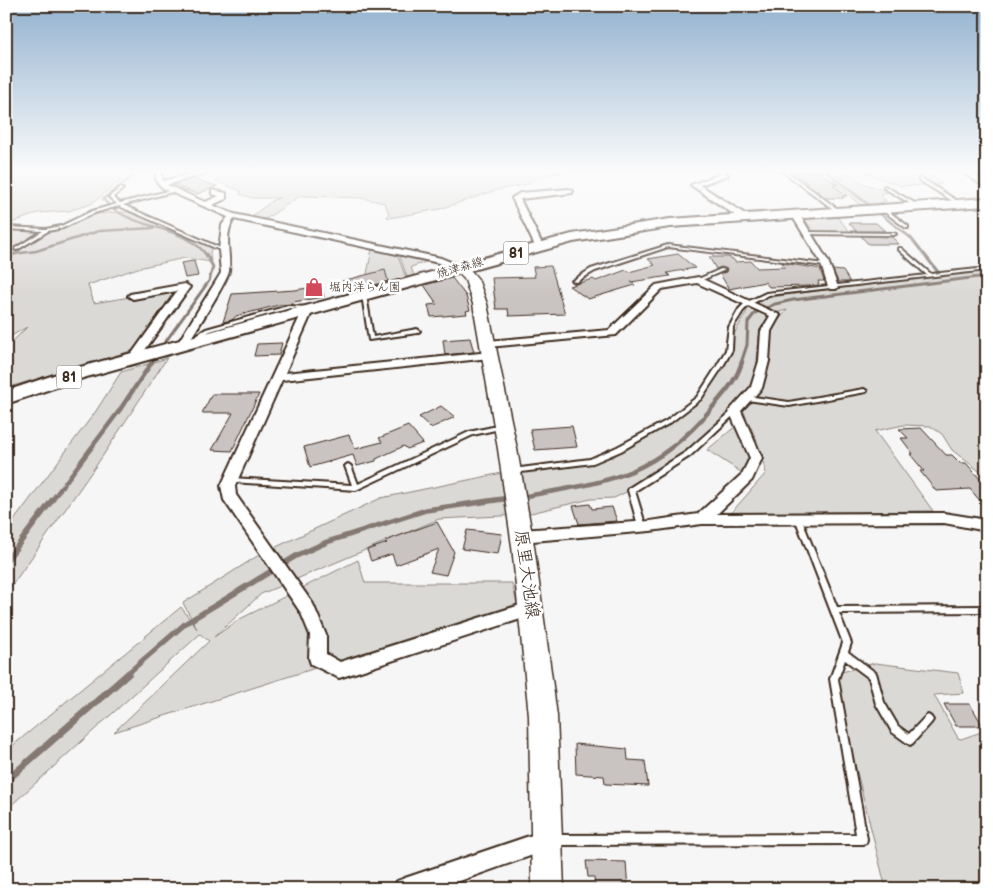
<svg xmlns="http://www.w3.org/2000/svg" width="993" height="895" font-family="'Balsamiq Sans','Klee One',sans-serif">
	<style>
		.green { fill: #dbd9d6; stroke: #8b827a }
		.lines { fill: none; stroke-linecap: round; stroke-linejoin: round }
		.stream-far4 { stroke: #847972; stroke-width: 2.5 }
		.stream-far3 { stroke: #847972; stroke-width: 3 }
		.stream-far2 { stroke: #847972; stroke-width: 4.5 }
		.stream-far1 { stroke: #847972; stroke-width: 5.5 }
		.stream { stroke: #847972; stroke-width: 7 }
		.building { fill: #c9c3c1; stroke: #3b2a1e }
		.service-casing { stroke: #3b2a1e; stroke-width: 4 }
		.minor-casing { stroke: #3b2a1e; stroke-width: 4 }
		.secondary-casing { stroke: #3b2a1e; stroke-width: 3 }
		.primary-casing { stroke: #3b2a1e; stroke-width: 4 }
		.service { fill: #fff; fill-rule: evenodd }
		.minor { fill: #fff; fill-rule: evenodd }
		.secondary { fill: #fff; fill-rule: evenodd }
		.primary { fill: #fff; fill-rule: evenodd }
		.labels { text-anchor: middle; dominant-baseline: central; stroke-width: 5; stroke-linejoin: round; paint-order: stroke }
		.far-street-label { font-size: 12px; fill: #3b2a1e; stroke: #fff }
		.far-poi-label { font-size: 12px; fill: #3b2a1e; stroke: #fff; text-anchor: start }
		.shield { fill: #fff; stroke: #766a62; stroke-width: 1 }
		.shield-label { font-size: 14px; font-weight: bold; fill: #3b2a1e }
		.near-street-label { font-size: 18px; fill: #3b2a1e; stroke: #fff }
	</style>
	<rect width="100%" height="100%" fill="#f7f6f6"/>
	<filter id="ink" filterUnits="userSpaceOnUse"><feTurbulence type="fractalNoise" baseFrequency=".02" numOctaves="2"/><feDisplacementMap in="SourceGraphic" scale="10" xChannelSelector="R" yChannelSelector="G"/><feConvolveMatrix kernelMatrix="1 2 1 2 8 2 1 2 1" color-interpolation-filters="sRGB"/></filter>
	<g filter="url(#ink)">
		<!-- green -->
		<path class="green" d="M6,170H124L125,172L121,176L120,181L91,204L68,211L38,213L6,225Z
			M225,170H568L535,178L528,184L497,190L440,209L389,218L387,217L389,214L385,203L362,198L308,196H300L264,220L249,218L275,199L280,198H252L240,194L241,191L216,181Z
			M829,170H923L920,173L930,175L943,184L901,186L864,172H848L862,183L890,192L880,194L886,201L877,204L860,205L833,181L845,179L830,173Z
			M118,212H127L183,231L214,244L210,252L211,262L185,258L138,268L88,285L94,303L178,289L141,348L6,388V348L27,327L6,339V228L47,230L74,223L98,214Z
			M837,217L851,233L814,232L804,218Z
			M372,249L397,254L406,278L378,284L367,274Z
			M399,254L429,261L411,267L414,276L407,277Z
			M987,269V477L952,450L942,434L930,426L904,425L875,431L933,511L731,513L766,473L757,441L743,410L761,389L772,328L787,310L775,313L756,303L771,297Z
			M749,307L771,315L759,336L756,372L748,390L692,451L651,480L614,498L591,499L522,515L439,519L261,594L214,637L240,619L358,560L365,583H512L517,604L114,732L209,641L200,634L6,810V751L181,607L197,629L183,603L259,555L381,498L507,472L613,457L699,398Z
			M167,358L102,457L6,594V531L96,411L121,372Z
			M737,425L751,463L744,474L707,450Z
			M875,663L958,673L964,693L934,695L958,738L961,739L987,730V889H886L848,736L838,673Z"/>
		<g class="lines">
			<!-- stream-far4 -->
			<path class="stream-far4" d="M136,170L130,178L103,199C129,231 184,223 207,256
				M827,170L828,173L911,238L925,256
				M6,255L36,251L99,231L154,228"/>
			<!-- stream-far3 -->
			<path class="stream-far3" d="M924,254L938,272
				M6,255L16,254
				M161,348L209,281L213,267L206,254
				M151,363L157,354
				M741,363L747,345L748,322L755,313L775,304L793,300L987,276"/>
			<!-- stream-far2 -->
			<path class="stream-far2" d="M520,497C605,482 652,479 711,409C724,393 736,382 742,362
				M52,500L119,411L152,362
				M494,500L510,498"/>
			<!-- stream-far1 -->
			<path class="stream-far1" d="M6,561L53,499
				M127,674L186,623L296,556L327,542L426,510L503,499"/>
			<!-- stream -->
			<path class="stream" d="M6,781L129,673"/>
		</g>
		<!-- building -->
		<path class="building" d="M817,170L838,185H833L847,196H842L844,198H826L794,172Z
			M193,179L217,186L197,194L173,185Z
			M849,223H876L885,231H856Z
			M861,236L892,237L899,244H868Z
			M678,254L695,268L667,273L670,276L631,282L635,285L588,299L569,286L593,279L596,281L626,270L629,272L655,265L648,259Z
			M709,257H728L733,259L735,262L751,261L757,268L785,267L782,263L815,268L820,269L824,281H818L819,285L812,286L769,287L765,282L729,289L720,274L726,272L727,269L721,267L716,269Z
			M194,261L198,276L185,278L181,263Z
			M551,266L565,314L509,316L508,309H496L492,278L535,277L533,267Z
			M385,270L388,281L362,289L349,291L342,281Z
			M833,270L843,271L850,282H838Z
			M452,278L466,296L470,310L466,311L467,314L431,317L428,305L437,304L424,285Z
			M321,286L324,297L293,302V304L279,305L236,316L232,320L223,322L232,294L295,290Z
			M470,338L474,352L445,355L443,340Z
			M282,343L279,355L254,356L257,344Z
			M212,394H259L232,451L212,450L233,413H202Z
			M441,406L455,417L431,428L419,417Z
			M408,426L423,443L407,449L404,446L376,459V461L357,466L353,455L310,467L304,447L349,435L355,449L382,442L379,438Z
			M572,426L577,447L535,450L530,429Z
			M921,428L946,455H952L960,463H966L981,480L987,479V509L970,489L936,491L920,471H924L910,454H913L901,438H908L899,429Z
			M590,504L592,509L612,507L617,521L579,524L573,506Z
			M437,522L454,552L446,575L430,572L439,549L396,565L392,554L371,561L367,550L387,543L385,541Z
			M467,530L502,534L498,554L462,549Z
			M944,704H970L983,726H956Z
			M575,744L627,749L628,760L645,761L648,786L605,784L604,776L576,774Z
			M586,861L626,862L628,889H595L594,877H588Z"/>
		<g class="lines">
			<!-- service casing -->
			<g class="service-casing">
				<path id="service" d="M781,170H785L839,210V212H837Z
					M919,178H921L962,204L959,205L919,180Z
					M885,186L918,205L919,206L916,207L884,188V186Z
					M120,188L123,189L113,197L120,203L172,190V192L123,205L225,250L222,251L119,206L94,213L63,228L48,231L17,250L14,249L43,231L6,229V227L46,229L61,226L92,211L117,204L109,197Z
					M882,208H884L908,226V228H906L882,210Z
					M805,232L894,233L896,234L894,235L806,234H805Z
					M668,245L825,264L827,265L825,266L668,247L595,271L576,282L572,281L591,269Z
					M899,248H901L931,274L987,268V270L769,295L749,305L743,311L733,327L732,350L723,366L701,399L670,423L621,451L593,463L513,473L510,471L513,469L590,459L617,447L666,421L697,397L717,366L726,350L729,327L739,309L745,303L766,293L927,275L899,250Z
					M721,269L725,270L700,281L696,280Z
					M362,294H364L366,295L373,337L417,329L420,331L417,333L369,340L362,295Z
					M288,306L310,307L312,308L310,309L290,308L210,331L195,340L193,341L190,339L206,329Z
					M864,389L867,391L866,392L789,406L747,400L744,398L747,396L789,402Z
					M735,409L737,410L738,411L737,412L690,456L635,491L646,527L645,529L642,530L639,529L628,490L629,488L686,452L733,410Z
					M502,425L504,426L505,427L504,428L473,435L356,490L231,482H229L228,480L229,478H231L352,485L345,466L348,464L351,466L358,484L469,432Z
					M798,515L800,516L801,518L837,607L987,606V612L839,613L851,643L848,652L876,673L884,702L898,726L909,734L925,717L928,715L931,717L933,720L931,723L913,743L910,745L892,732L876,704L869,678L845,660L838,679L867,839L866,843L862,844L556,845L552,844L551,840L552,836L556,835L856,834L830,679L843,643L795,518L796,516Z"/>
			</g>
			<!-- minor casing -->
			<g class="minor-casing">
				<path id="minor" d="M155,170H161L163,181L205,170H216L167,185L205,202L219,196L212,194V190L226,193V199L212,205L234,214L441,258L465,268L461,271L439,263L234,219C223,235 231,254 229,271C229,279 191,338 185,348H177L176,346L221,273L219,250L222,225L228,217L164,189L157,182Z
					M716,170H723L728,175L700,185L748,216V220H742L691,185L720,174Z
					M959,170H967L987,183V188Z
					M569,189L573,191L572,193L520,199L543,246L536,248L512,198L520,193Z
					M792,212H798L828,261L838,287L836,289H830L828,287L820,261L791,214Z
					M698,277L780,315L771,331L769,361L762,388L741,411L762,458L752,480L717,514L944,513L987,520V531L944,523L702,524L650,531L521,542L516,540L514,536L516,532L521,530L650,521L698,514L742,474L750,458L729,411L751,387L759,361L761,331L770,316L697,283L662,289L616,335L488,347L483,344L488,341L609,330L656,285Z
					M185,284L190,287L137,361H129L128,359L177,291L133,299L128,296L130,294Z
					M308,307L313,310L285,373L490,352L495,355L490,358L282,380L235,486L236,495L313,604L326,635V654L340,662L533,601L539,603L541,608L539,613L339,678L311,664L309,658L310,635L301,613L224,500L221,486L303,310Z
					M547,830L554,833L557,840L554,847L547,850L437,889H394L397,881L405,878Z"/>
			</g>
			<!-- secondary casing -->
			<g class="secondary-casing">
				<path id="secondary" d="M461,264L466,265L478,279L487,304L517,449L534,546L557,716L564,889H532L529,716L512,546L498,449L473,304L465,280L454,268Z"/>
			</g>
			<!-- primary casing -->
			<g class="primary-casing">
				<path id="primary" d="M987,198V206L670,227L573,242L83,378L6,404V391L69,370L572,234L670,219Z"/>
			</g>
			<!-- service -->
			<use href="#service" class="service"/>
			<!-- minor -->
			<use href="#minor" class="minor"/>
			<!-- secondary -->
			<use href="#secondary" class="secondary"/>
			<!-- primary -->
			<use href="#primary" class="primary"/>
		</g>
	</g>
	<!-- sky -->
	<linearGradient id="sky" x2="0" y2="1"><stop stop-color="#93b2cf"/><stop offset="0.58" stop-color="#fbfbfb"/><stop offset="1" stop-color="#fbfbfb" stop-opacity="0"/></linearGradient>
	<rect width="993" height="295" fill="url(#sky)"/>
	<!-- icons -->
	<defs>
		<g id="shop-bare" transform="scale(1.5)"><path d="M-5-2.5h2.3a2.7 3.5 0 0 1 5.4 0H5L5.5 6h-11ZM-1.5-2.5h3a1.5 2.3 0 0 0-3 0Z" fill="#d1495b" stroke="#fff" stroke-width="2.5" paint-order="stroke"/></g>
	</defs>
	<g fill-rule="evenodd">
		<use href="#shop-bare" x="314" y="287"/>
	</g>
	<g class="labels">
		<!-- far-street labels -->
		<g class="far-street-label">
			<text transform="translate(460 268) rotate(-16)">焼津森線</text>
		</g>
		<!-- far-poi labels -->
		<g class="far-poi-label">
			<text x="329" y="287">堀内洋らん園</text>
		</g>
		<!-- shield labels -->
		<g class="shield">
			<rect x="503.5" y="241.5" width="25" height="23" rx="4"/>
			<rect x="56.5" y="365.5" width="25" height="23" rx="4"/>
		</g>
		<g class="shield-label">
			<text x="516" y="253">81</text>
			<text x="69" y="377">81</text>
		</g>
		<!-- near-street labels -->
		<g class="near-street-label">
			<text transform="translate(527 574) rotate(82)">原里大池線</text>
		</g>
	</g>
	<!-- margin -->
	<rect width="993" height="895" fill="none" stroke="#fff" stroke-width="25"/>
	<rect x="12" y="12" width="968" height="870" fill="none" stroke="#3b2a1e" stroke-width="2" filter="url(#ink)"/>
</svg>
